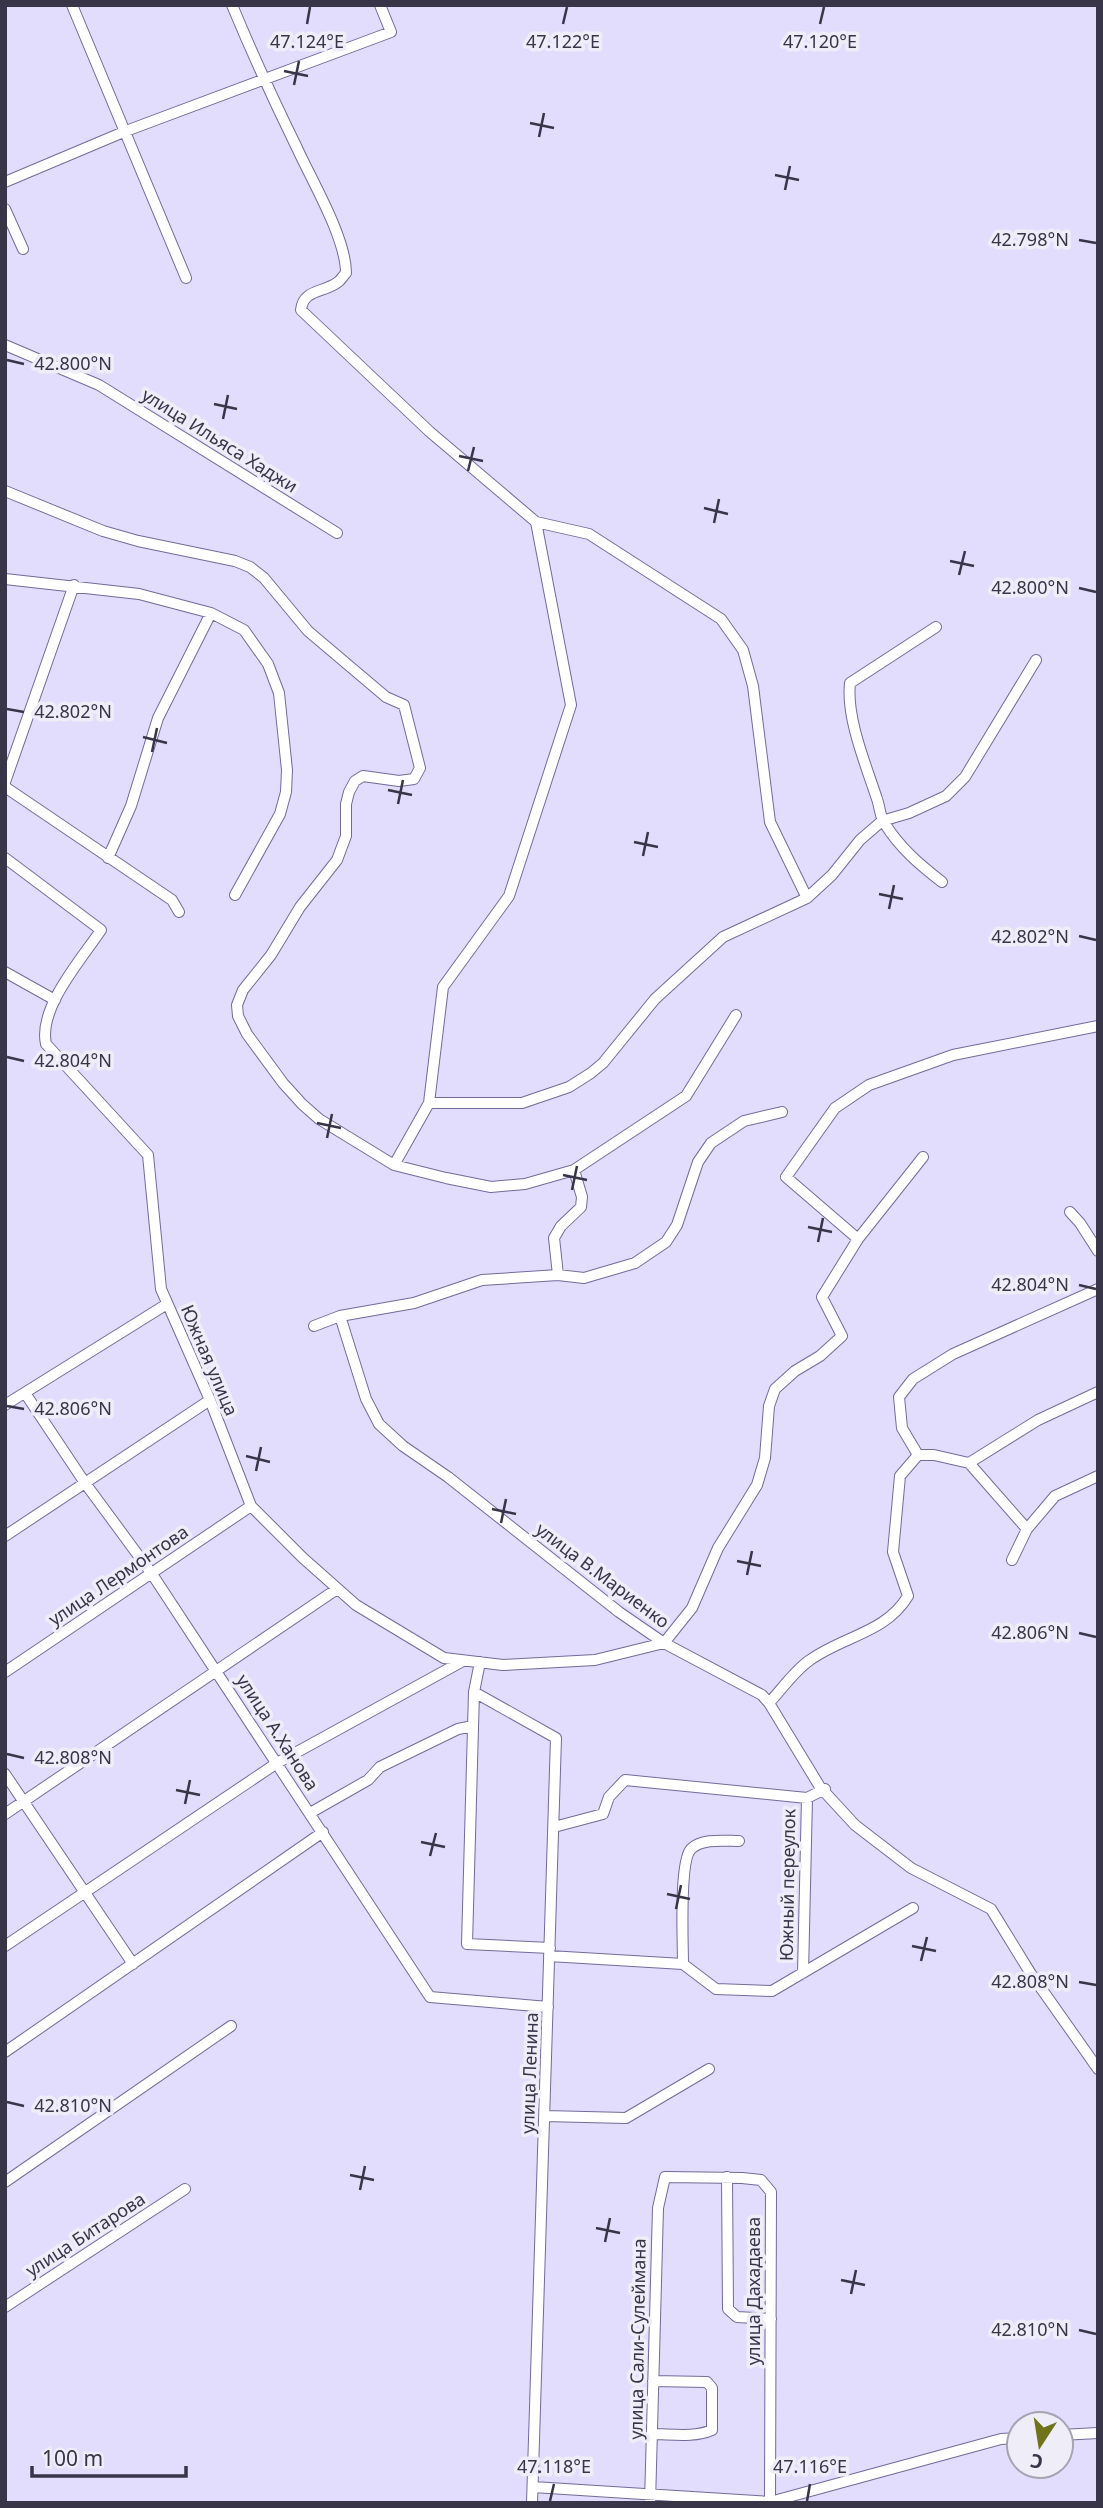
<svg xmlns="http://www.w3.org/2000/svg" width="1103" height="2508" font-family="'Noto Sans',sans-serif">
	<style>
		.lines { fill: none; stroke-linecap: round; stroke-linejoin: round }
		.minor-casing { stroke: #736a9a; stroke-width: 12 }
		.minor { stroke: #fff; stroke-width: 10 }
		.ticks { fill: none; stroke: #383549; stroke-width: 2.5 }
		.labels { text-anchor: middle; dominant-baseline: central; stroke-width: 7; stroke-linejoin: round; paint-order: stroke }
		.street-label { font-size: 18px; fill: #383549; stroke: #efedf8 }
		.ticks-label { font-size: 18px; text-anchor: middle; fill: #383549; stroke: #efedf8; stroke-width: 7; stroke-linejoin: round; paint-order: stroke }
	</style>
	<rect width="100%" height="100%" fill="#e2ddfd"/>
	<g class="lines">
		<!-- minor casing -->
		<g class="minor-casing">
			<path id="minor" d="M72,5L186,278
				M232,5C252,53 274,101 297,148C312,181 346,238 346,273C343,276 341,280 338,282C324,293 303,289 301,310L430,432L536,522L571,705L509,896L443,987L429,1103
				M5,182L126,131L391,32L380,5
				M5,209L23,249
				M5,345L99,385L337,533
				M5,491L103,531L138,541L235,561L250,567L264,578L308,631L386,697L404,705L420,768L414,779L399,781L363,776L355,781L349,792L346,804V836L337,860L300,907L271,955L243,990L237,1005L238,1016L247,1034L283,1083L302,1104L319,1119L394,1165L446,1178L491,1187L525,1184L574,1170L686,1096L736,1015
				M536,522L589,534L721,619L743,650L753,686L770,822L807,898
				M5,579L139,594L211,613L244,630L268,664L279,693L287,770L286,792L280,814L235,895
				M936,627L850,683C846,718 866,765 877,799C880,807 880,818 885,824C900,848 920,865 942,882
				M5,782L74,585
				M5,787L172,900L179,912
				M5,858L101,930C81,960 38,1008 46,1044L148,1155L161,1289L210,1400L251,1506L303,1558L356,1605L444,1658L503,1665L595,1660L664,1643
				M108,858L131,806L158,718L211,613
				M5,972L55,1000
				M394,1165L429,1103H522L569,1087L591,1073L603,1063L655,999L723,937L807,898L832,875L860,840L882,821L909,813L946,796L965,777L1036,660
				M1070,1212L1080,1223L1098,1251
				M858,1239L786,1177L835,1108L869,1085L953,1055L1098,1026
				M558,1275L554,1238L561,1226L581,1207L582,1197L574,1170
				M340,1316L366,1399L379,1424L403,1446L448,1477L619,1612L664,1643L762,1695L769,1703L820,1787L855,1825L911,1868L991,1909L1031,1974L1098,2069
				M314,1326L340,1316L414,1303L482,1280L558,1275L584,1278L635,1263L666,1242L677,1225L698,1162L711,1143L744,1121L782,1112
				M25,1393L85,1483L152,1574L430,1997L548,2007
				M5,1405L167,1304
				M918,1455L902,1428L899,1397L913,1379L953,1354L1098,1289
				M918,1455H934L969,1463L1027,1529
				M969,1463L1038,1420L1098,1392
				M5,1536L210,1400
				M1012,1560L1027,1529L1055,1496L1098,1476
				M664,1643L692,1608L718,1548L757,1485L765,1458L769,1406L775,1389L795,1371L820,1356L842,1336L822,1297L858,1239L923,1157
				M480,1662L474,1692L467,1944L550,1948
				M5,1672L251,1506
				M474,1692L556,1738L532,2503
				M769,1703C782,1689 795,1670 810,1660C843,1636 886,1633 908,1596L893,1552L900,1476L918,1455
				M5,1774L133,1964
				M310,1813L368,1780L380,1767L458,1729L473,1726
				M5,1814L337,1589
				M554,1827L603,1814L609,1797L625,1780L807,1798L825,1789
				M5,1946L277,1763L461,1662
				M549,1956L683,1964L716,1989L772,1991L913,1908
				M683,1964C683,1944 679,1861 691,1849C702,1838 725,1841 739,1841
				M803,1973L807,1798
				M5,2052L323,1832
				M545,2116L626,2118L709,2069
				M727,2177L728,2309L737,2317L771,2319
				M5,2182L231,2026
				M5,2307L185,2189
				M652,2434C671,2434 694,2438 712,2430V2388L707,2382L653,2381
				M1061,2435L1098,2433
				M533,2487L770,2502L1001,2439L1019,2438
				M650,2503L658,2208L665,2177L742,2178L761,2180L771,2192L770,2503"/>
		</g>
		<!-- minor -->
		<use href="#minor" class="minor"/>
	</g>
	<!-- ticks -->
	<path class="ticks" d="M307,24L310,7M563,24L567,7M820,24L824,7M284,71L308,76M294,85L299,61M530,123L554,128M539,137L544,113M775,175L799,180M785,190L790,166M1079,240L1096,243M7,360L24,364M214,404L237,409M223,419L228,395M459,456L483,461M468,471L474,447M704,508L728,514M714,523L719,499M950,561L974,566M959,575L965,551M1079,588L1096,592M7,709L24,712M143,737L167,743M152,752L157,728M388,790L412,795M398,804L403,780M634,842L658,847M643,856L648,832M879,894L903,899M889,909L894,885M1079,936L1096,940M7,1057L24,1061M317,1123L341,1128M327,1138L332,1114M563,1175L587,1180M572,1190L577,1166M808,1227L832,1232M818,1242L823,1218M1079,1285L1096,1289M7,1406L24,1409M246,1456L270,1462M256,1471L261,1447M492,1509L516,1514M501,1523L506,1499M737,1561L761,1566M747,1575L752,1551M1079,1633L1096,1637M7,1754L24,1758M176,1790L200,1795M185,1804L190,1780M421,1842L445,1847M430,1856L436,1833M667,1894L690,1899M676,1909L681,1885M912,1946L936,1951M921,1961L927,1937M1079,1982L1096,1985M7,2102L24,2106M350,2175L374,2180M360,2190L365,2166M596,2228L620,2233M605,2242L610,2218M841,2280L865,2285M851,2294L856,2270M1079,2330L1096,2334M550,2501L554,2484M807,2501L810,2484"/>
	<g class="labels">
		<!-- street labels -->
		<g class="street-label">
			<text transform="translate(220 440) rotate(32)">улица Ильяса Хаджи</text>
			<text transform="translate(210 1360) rotate(67)">Южная улица</text>
			<text transform="translate(118 1575) rotate(-34)">улица Лермонтова</text>
			<text transform="translate(603 1575) rotate(37)">улица В.Мариенко</text>
			<text transform="translate(278 1732) rotate(57)">улица А.Ханова</text>
			<text transform="translate(787 1885) rotate(-89)">Южный переулок</text>
			<text transform="translate(529 2073) rotate(-88)">улица Ленина</text>
			<text transform="translate(85 2234) rotate(-33)">улица Битарова</text>
			<text transform="translate(753 2291) rotate(-90)">улица Дахадаева</text>
			<text transform="translate(637 2339) rotate(-89)">улица Сали-Сулеймана</text>
		</g>
	</g>
	<g class="ticks-label">
		<text x="307" y="48">47.124°E</text>
		<text x="563" y="48">47.122°E</text>
		<text x="820" y="48">47.120°E</text>
		<text x="1030" y="246">42.798°N</text>
		<text x="73" y="370">42.800°N</text>
		<text x="1030" y="594">42.800°N</text>
		<text x="73" y="718">42.802°N</text>
		<text x="1030" y="943">42.802°N</text>
		<text x="73" y="1067">42.804°N</text>
		<text x="1030" y="1291">42.804°N</text>
		<text x="73" y="1415">42.806°N</text>
		<text x="1030" y="1639">42.806°N</text>
		<text x="73" y="1764">42.808°N</text>
		<text x="1030" y="1988">42.808°N</text>
		<text x="73" y="2112">42.810°N</text>
		<text x="1030" y="2336">42.810°N</text>
		<text x="554" y="2473">47.118°E</text>
		<text x="810" y="2473">47.116°E</text>
	</g>
	<!-- border -->
	<rect width="1103" height="2508" fill="none" stroke="#383549" stroke-width="14"/>
	<!-- north arrow -->
	<g transform="translate(1040 2445) rotate(192)"><circle r="33" fill="#efedf8" stroke="#a6a3b2" stroke-width="2"/>
	<path d="M0-5L12 26L0 18L-12 26Z" fill="#6f731a"/>
	<text y="-10" font-size="19" font-weight="bold" text-anchor="middle" fill="#383549">С</text>
	</g>
	<!-- scale -->
	<path d="M32 2466v10h154v-10" fill="none" stroke="#383549" stroke-width="3.5"/>
	<text x="42" y="2466" font-size="21" fill="#383549" stroke="#efedf8" stroke-width="5" paint-order="stroke">100 m</text>
</svg>
